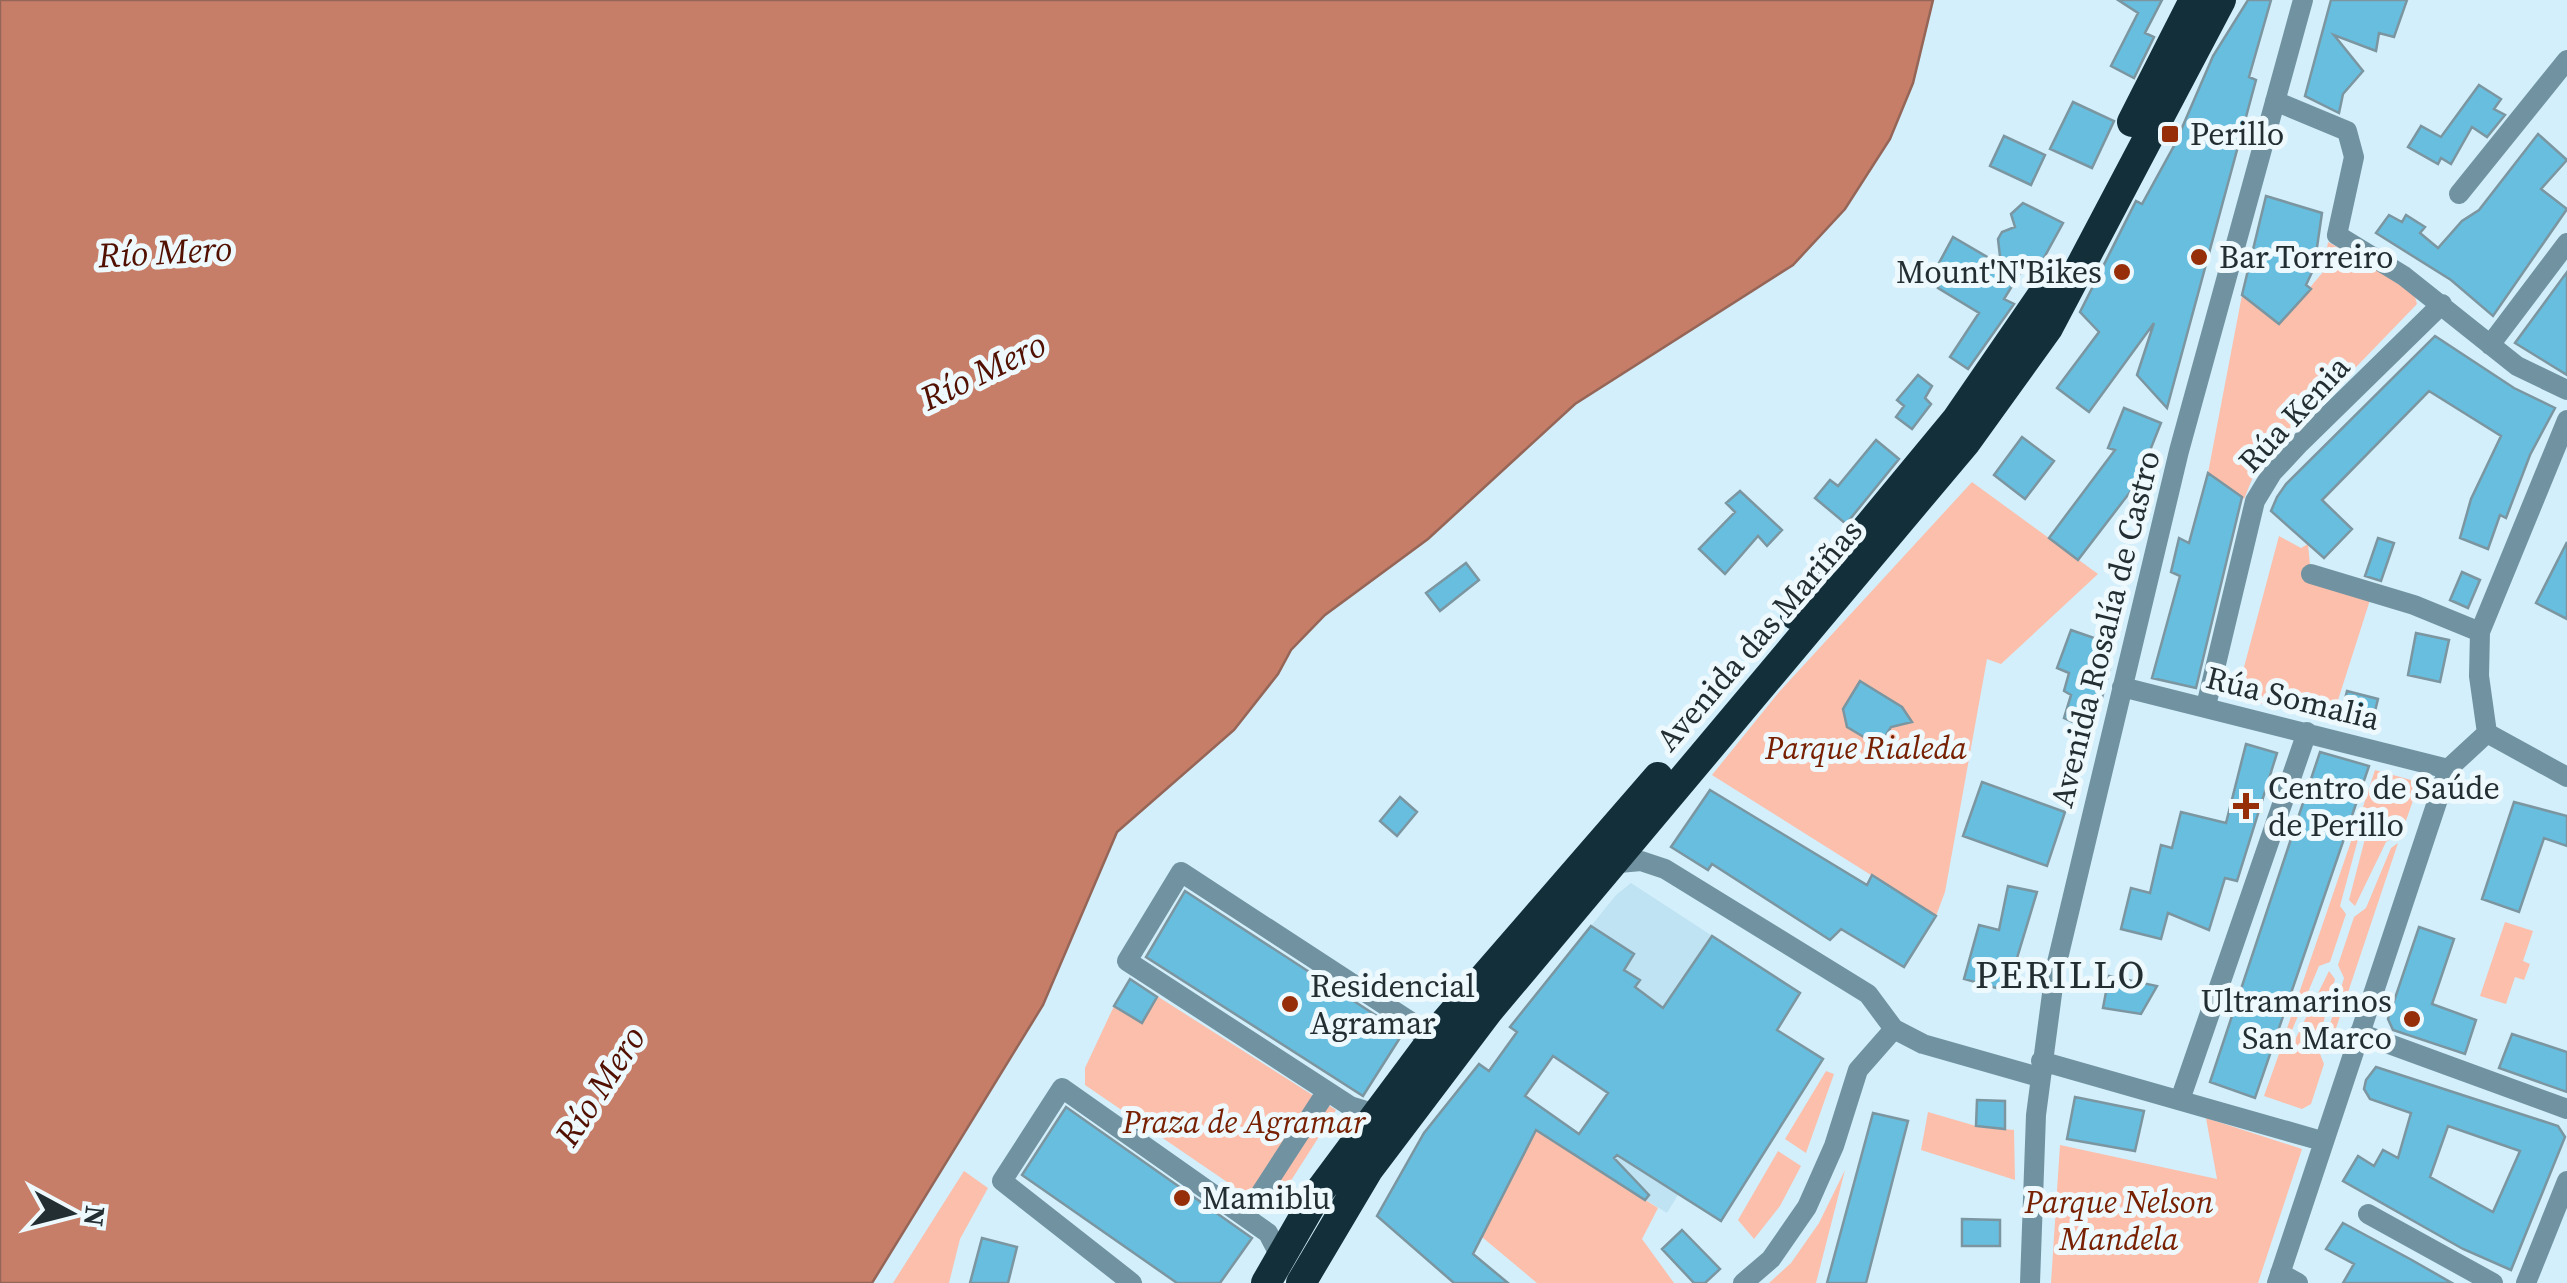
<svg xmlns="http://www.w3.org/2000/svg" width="2567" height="1283" font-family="'Source Serif 4',serif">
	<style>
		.built { fill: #bfe3f2 }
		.green { fill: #fbbfac }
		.water { fill: #c67e68; stroke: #956658; stroke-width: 2.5 }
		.building { fill: #67bedf; stroke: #7b96a0; stroke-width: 2.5; fill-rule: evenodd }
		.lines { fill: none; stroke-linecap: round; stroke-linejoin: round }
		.minor { stroke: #7193a1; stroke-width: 20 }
		.highway { stroke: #132f39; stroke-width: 30 }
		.poi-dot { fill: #952e09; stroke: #eef9fe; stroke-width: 4 }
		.labels { text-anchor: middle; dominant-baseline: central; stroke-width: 10; stroke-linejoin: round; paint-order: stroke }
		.poi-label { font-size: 32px; fill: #232e32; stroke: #eef9fe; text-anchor: start }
		.street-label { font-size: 32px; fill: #232e32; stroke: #eef9fe }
		.park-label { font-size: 32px; font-style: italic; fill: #782102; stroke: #eef9fe }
		.water-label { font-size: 35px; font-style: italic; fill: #521100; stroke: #eef9fe }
		.quarter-label { font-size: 38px; letter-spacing: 2.5px; fill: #232e32; stroke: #eef9fe }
	</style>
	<rect width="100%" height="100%" fill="#d3effb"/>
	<!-- built -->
	<path class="built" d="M1631,883L1800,993L1667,1213L1567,1151L1631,1057L1537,993L1616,895Z"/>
	<!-- green -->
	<path class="green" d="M2328,242L2413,290L2417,304L2272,454L2253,477L2244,499L2208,473L2242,295L2280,323L2323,272Z
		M1972,482L2098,574L2001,664L1987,659L1945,892L1936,916L1712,775L1779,692Z
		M2279,536L2301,548L2308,544L2310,565L2370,600L2331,722L2236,697Z
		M2375,770L2411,780L2417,789L2402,832L2386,842L2355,906L2349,900L2367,831L2362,810Z
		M2358,821L2360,832L2340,906L2346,914L2330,962L2319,966L2290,1035L2283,1040Z
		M2398,843L2327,1055L2323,1047L2344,978L2338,965L2354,917L2366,908L2391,848Z
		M2505,922L2533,931L2523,961L2530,964L2524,980L2515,977L2506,1004L2480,996Z
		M2329,971L2335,979L2317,1046L2324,1064L2311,1104L2302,1109L2264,1096L2280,1051L2293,1044Z
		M1157,996L1336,1110L1271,1212L1085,1085V1068L1114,1006L1142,1022Z
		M1826,1071L1834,1074L1806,1153L1785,1139Z
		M1928,1112L1976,1126L2014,1130L2015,1180L1921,1150Z
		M2206,1118L2302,1149L2258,1283H2051L2060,1145L2217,1179Z
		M1536,1130L1658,1208L1642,1239L1674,1283H1537L1482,1237Z
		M1778,1151L1801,1166L1780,1206L1754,1239L1738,1220Z
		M1845,1170L1816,1283H1769L1791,1263L1819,1223Z
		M964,1171L988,1188L960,1239L949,1283H893Z"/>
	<!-- water -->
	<path class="water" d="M0,0H1933L1913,83L1890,139L1845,209L1793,265L1575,404L1428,539L1325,615L1291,650L1278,674L1234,730L1117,832L1043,1005L872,1283H0Z"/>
	<!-- building -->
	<path class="building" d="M2118,0H2162L2145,33L2154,37L2134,78L2111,66L2138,13Z
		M2248,0H2271L2249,77L2256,80L2167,408L2137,375L2154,323L2089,412L2057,388L2099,332L2080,312L2136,201L2142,204L2175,144L2213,56Z
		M2331,0H2407L2394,37L2379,33L2376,51L2334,35L2363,71L2343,94L2339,113L2305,96Z
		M2479,85L2501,99L2494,109L2505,115L2487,137L2472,127L2451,164L2441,158L2438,164L2408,147L2421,126L2441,137Z
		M2073,102L2114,121L2092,168L2050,149Z
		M2538,134L2567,160L2541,189L2567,209L2493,316L2451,280L2376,233L2389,215L2402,222L2406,215L2425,227L2420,233L2438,248L2462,221L2479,210Z
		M2004,136L2045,155L2031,185L1990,166Z
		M2266,196L2322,213L2314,268L2306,285L2311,289L2279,324L2242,295Z
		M2023,203L2063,223L2040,265L2028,260L2004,299L2014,304L1968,369L1950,357L1979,313L1938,288L1949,268L1939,263L1953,237L2001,265L1998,239L2002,232L2015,227L2011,214Z
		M2567,272V375L2515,343Z
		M2435,336L2514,388L2555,408L2530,455L2506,518L2500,515L2488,549L2460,538L2471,499L2501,436L2429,391L2322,500L2352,529L2324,558L2271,511L2277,497L2286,484Z
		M1918,375L1932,386L1925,398L1931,404L1912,429L1896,417L1904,406L1897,400Z
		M2124,408L2161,423L2137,483L2078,560L2049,538L2115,450L2108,448Z
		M2022,437L2054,461L2025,499L1994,475Z
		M1876,440L1899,459L1846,524L1815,498L1830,480L1838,486Z
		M2208,473L2242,497L2196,688L2152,678L2180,576L2171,572L2179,538L2189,543Z
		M1740,491L1782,530L1767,546L1758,536L1725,574L1699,549L1735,512L1726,503Z
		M2378,538L2394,543L2381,581L2365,576Z
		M2567,542V619L2536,603Z
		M1466,563L1479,580L1440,611L1426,593Z
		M2462,572L2480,580L2468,608L2450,600Z
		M2071,630L2100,640L2092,662L2110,668L2093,731L2064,718L2071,695L2064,691L2069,673L2057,668Z
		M2416,633L2449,640L2440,682L2408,675Z
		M1860,681L1902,707L1912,722L1891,727L1879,746L1847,727L1843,709Z
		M2347,691L2378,699L2372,723L2341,715Z
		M2246,744L2277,753L2237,881L2225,878L2209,930L2168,913L2161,939L2121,929L2131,888L2150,893L2161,845L2172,848L2181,812L2226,823Z
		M2320,752L2369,766L2255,1098L2210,1082Z
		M1982,782L2065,812L2047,866L1963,836Z
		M1710,790L1867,885L1872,875L1936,916L1904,967L1841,929L1830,940L1712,864L1708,870L1671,847Z
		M1400,797L1417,812L1397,836L1380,821Z
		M2514,802L2567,816V846L2544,838L2519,912L2482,899Z
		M2008,886L2037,892L2007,991L1964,979L1979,925L1999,930Z
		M1185,891L1403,1033L1363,1096L1146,957Z
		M1591,926L1634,954L1624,970L1640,980L1635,987L1663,1008L1712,936L1800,993L1777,1030L1823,1059L1721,1221L1617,1155L1614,1158L1649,1195L1645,1200L1536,1130L1473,1254L1508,1283H1454L1377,1216L1424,1133L1479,1064L1489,1071L1517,1032L1510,1027ZM1553,1056L1608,1093L1579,1134L1525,1096Z
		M2419,927L2454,939L2432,1004L2476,1020L2465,1054L2393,1030L2388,1019Z
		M2109,976L2157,986L2141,1014L2103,1008Z
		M1130,979L1157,997L1142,1023L1114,1006Z
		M2512,1034L2567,1052V1092L2499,1068Z
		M2376,1067L2558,1126L2565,1137L2511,1270L2463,1249L2343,1181L2358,1156L2374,1166L2383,1150L2398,1158L2411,1113L2370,1099L2364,1089L2366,1080ZM2448,1126L2520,1151L2493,1212L2430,1177Z
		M2075,1097L2144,1111L2135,1151L2067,1139Z
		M1977,1100L2005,1101V1129L1976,1126Z
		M1066,1107L1252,1238L1220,1283H1177L1022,1175Z
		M1873,1113L1908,1121L1866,1283H1827Z
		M1962,1219L2000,1220V1246H1962Z
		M2343,1223L2410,1259L2452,1283H2343L2354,1264L2326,1249Z
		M1682,1230L1720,1269L1705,1283H1694L1662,1249Z
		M982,1238L1017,1247L1008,1283H970Z"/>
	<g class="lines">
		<!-- minor -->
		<path class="minor" d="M2275,101L2347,131L2354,157L2337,235L2404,276L2517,366L2567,390
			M2459,194L2567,60
			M2490,345L2567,243
			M2567,420L2480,632L2479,676L2487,733L2567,777
			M2311,574L2414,605L2480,632
			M2122,687L2448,769
			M2206,706L2255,501L2272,473L2300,443L2442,304
			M1619,863L1641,861L1665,869L1868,994L1894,1029L1923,1044L2039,1077
			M2359,1033L2567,1109
			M2041,1061L2322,1141
			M2180,1100L2307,732
			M1376,1114L1350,1106L1127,961L1181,872L1414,1024L1430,1046
			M2368,1214L2493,1283
			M1246,1216L1327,1091
			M2280,1273L2298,1283
			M1132,1283L1002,1181L1062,1088L1268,1233L1280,1256
			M1743,1283L1771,1259L1807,1207L1834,1146L1858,1070L1894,1029
			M2030,1283L2036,1115L2055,971L2179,451L2303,0
			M2277,1283L2448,769L2487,733
			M2526,1283L2567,1181"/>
		<!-- highway -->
		<path class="highway" d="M2132,122L2194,0
			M1795,615L1957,419L2056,275
			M1266,1283L1316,1196L1447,1020L1658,777
			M1301,1283L1368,1170L1489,1010L1966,442L2048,328L2221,0"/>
	</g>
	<!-- markers -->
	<g class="poi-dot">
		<rect x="2160" y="124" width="20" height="20" rx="5"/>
		<circle cx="2199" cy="257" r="10"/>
		<circle cx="2122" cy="272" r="10"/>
		<path d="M2241 791h10v10h10v10h-10v10h-10v-10h-10v-10h10z"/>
		<circle cx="1290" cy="1004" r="10"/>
		<circle cx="2412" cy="1019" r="10"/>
		<circle cx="1182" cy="1198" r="10"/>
	</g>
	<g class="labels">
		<!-- poi labels -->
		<g class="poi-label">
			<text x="2190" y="134">Perillo</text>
			<text x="2219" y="257">Bar Torreiro</text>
			<text x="2102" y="272" text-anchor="end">Mount'N'Bikes</text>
			<text x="2268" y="788">Centro de Saúde<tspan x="2268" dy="37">de Perillo</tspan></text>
			<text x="1310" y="986">Residencial<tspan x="1310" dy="37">Agramar</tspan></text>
			<text x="2392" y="1001" text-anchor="end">Ultramarinos<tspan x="2392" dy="37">San Marco</tspan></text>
			<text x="1202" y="1198">Mamiblu</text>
		</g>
		<!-- street labels -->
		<g class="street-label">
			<text transform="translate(2294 414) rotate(-47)">Rúa Kenia</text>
			<text transform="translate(2105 629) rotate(-76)">Avenida Rosalía de Castro</text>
			<text transform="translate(1759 635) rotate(-49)">Avenida das Mariñas</text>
			<text transform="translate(2293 698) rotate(14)">Rúa Somalia</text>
		</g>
		<!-- park labels -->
		<g class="park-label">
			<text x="1866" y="748">Parque Rialeda</text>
			<text x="1244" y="1122">Praza de Agramar</text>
			<text x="2119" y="1202">Parque Nelson<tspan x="2119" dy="37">Mandela</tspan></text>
		</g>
		<!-- water labels -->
		<g class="water-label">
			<text transform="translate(165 252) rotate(-3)">Río Mero</text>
			<text transform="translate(983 371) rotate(-26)">Río Mero</text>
			<text transform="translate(600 1086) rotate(-57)">Río Mero</text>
		</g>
		<!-- quarter labels -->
		<g class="quarter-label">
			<text x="2061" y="975">PERILLO</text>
		</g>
	</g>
	<!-- north arrow -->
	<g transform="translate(70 1213) rotate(97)" stroke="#eef9fe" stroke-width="8" paint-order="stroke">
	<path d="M0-8L18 38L0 25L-18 38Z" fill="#232e32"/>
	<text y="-15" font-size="28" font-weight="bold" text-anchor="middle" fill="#232e32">N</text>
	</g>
</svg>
